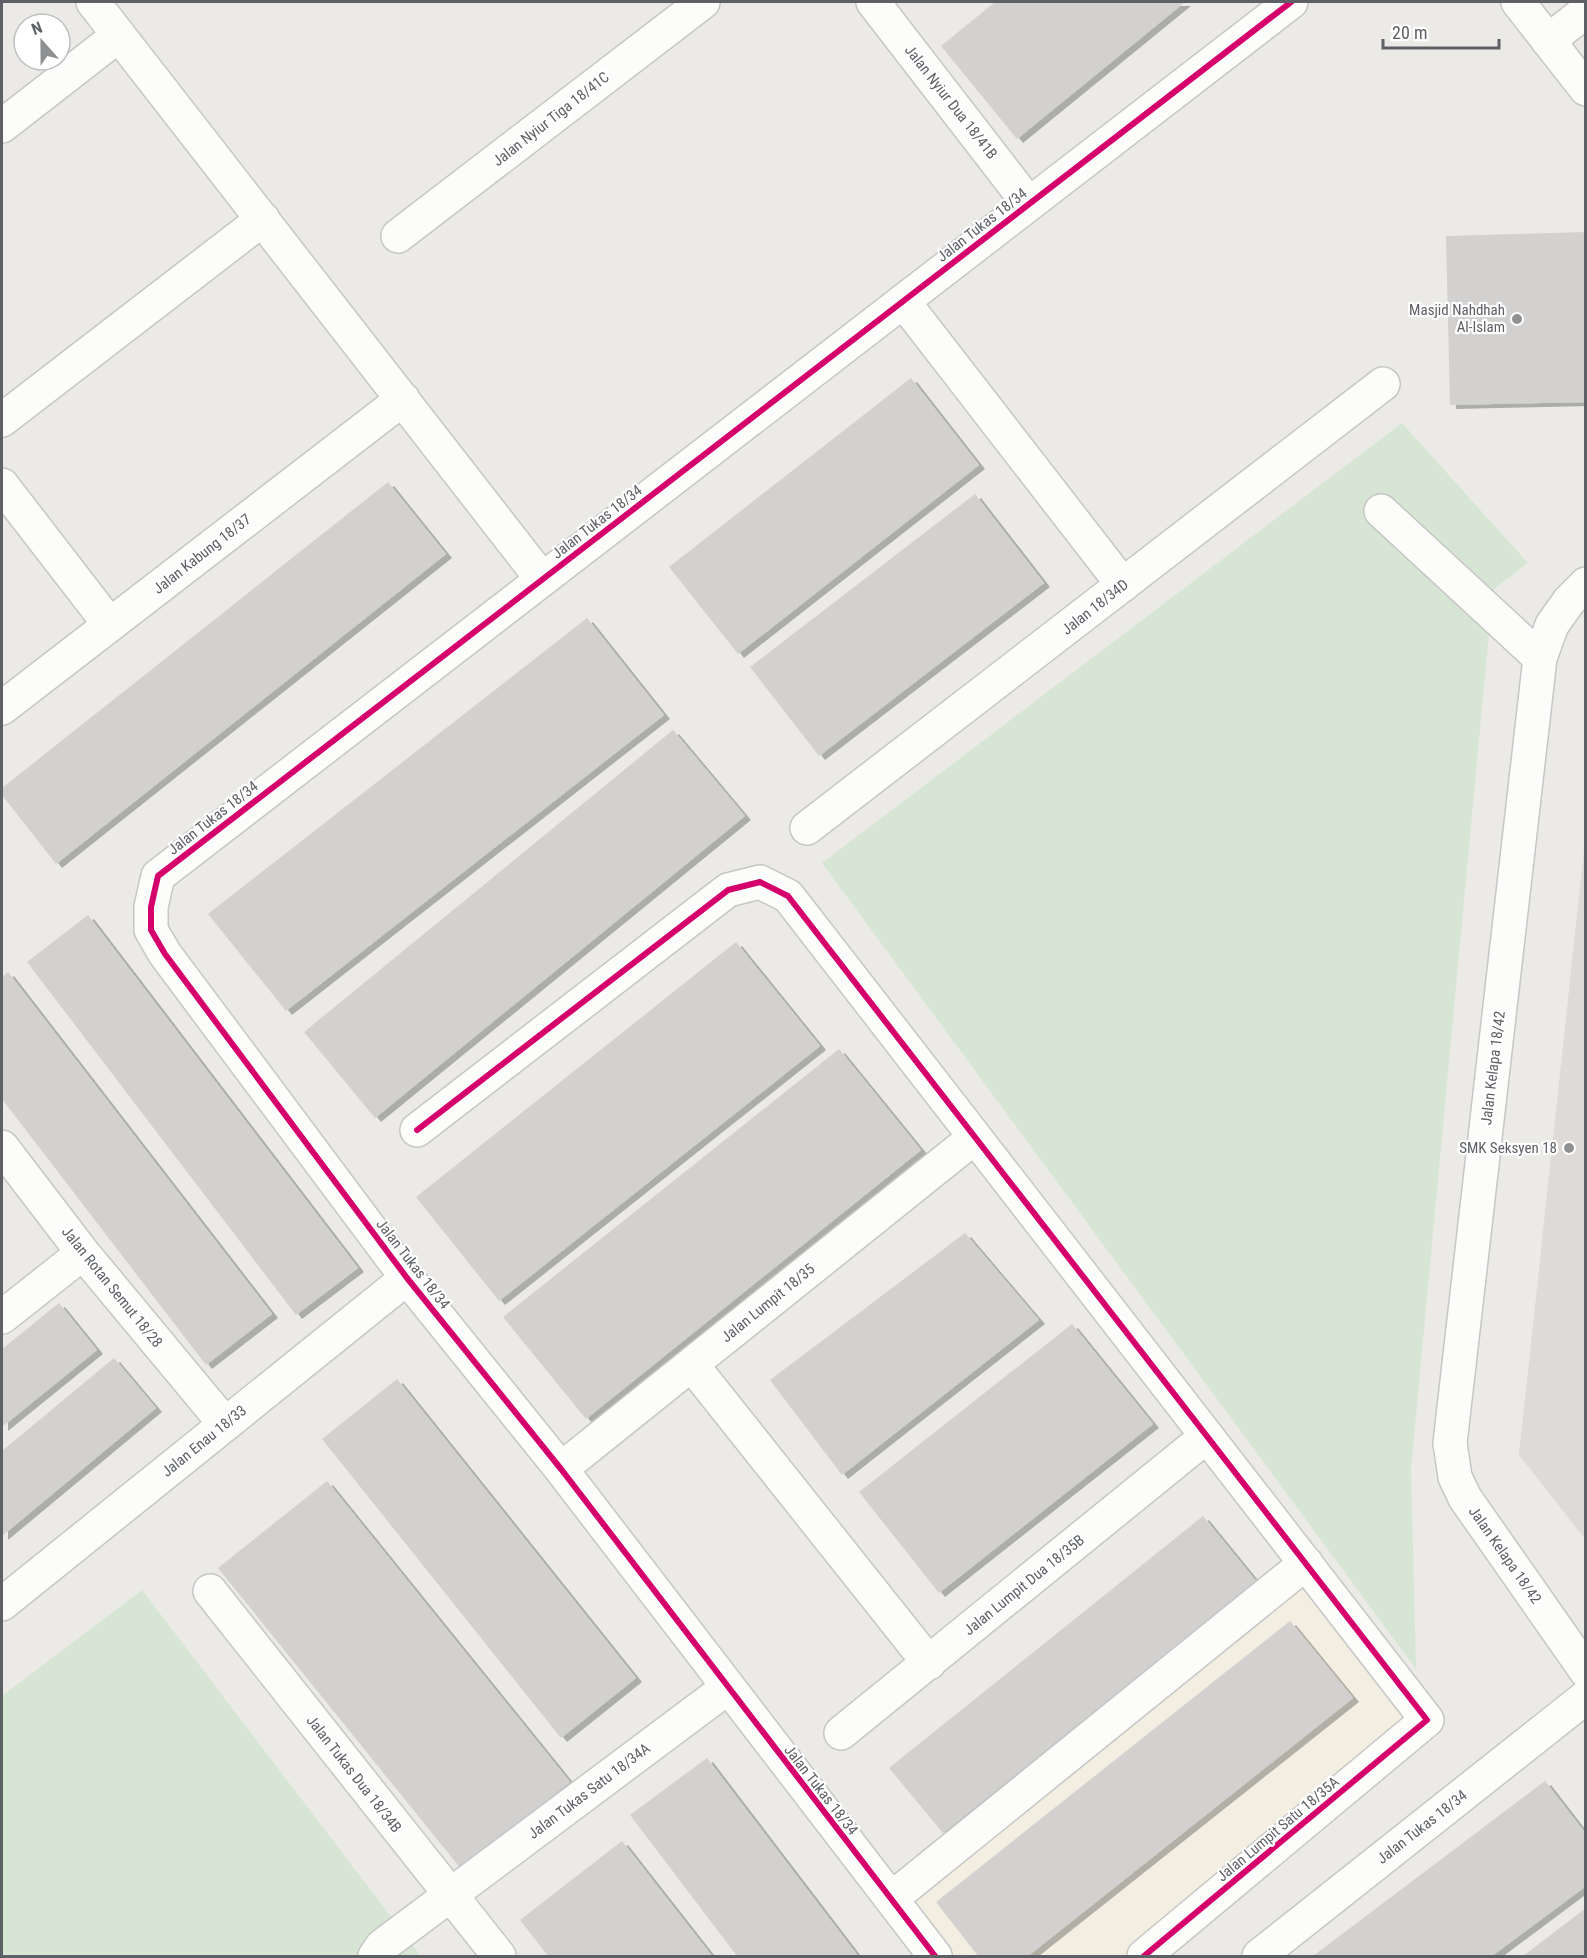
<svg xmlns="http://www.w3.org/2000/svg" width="1587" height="1958" font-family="'Roboto Condensed',sans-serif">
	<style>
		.commercial { fill: #f3eee2 }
		.education { fill: #dddad7 }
		.green { fill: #d7e6d4 }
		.building { fill: #d2d1d0; filter: url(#shadow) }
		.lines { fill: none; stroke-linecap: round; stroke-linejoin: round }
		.minor-casing { stroke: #c6c6c6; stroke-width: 36 }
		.minor { stroke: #fcfcfb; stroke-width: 33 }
		.cycleway-casing { stroke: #fff; stroke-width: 10 }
		.cycleway { stroke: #d6006c; stroke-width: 6 }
		.poi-dot { fill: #8f9092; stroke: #fff; stroke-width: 2 }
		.labels { text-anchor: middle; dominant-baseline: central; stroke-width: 4.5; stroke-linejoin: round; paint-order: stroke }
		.street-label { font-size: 15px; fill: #5d6064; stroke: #fff }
		.poi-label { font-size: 15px; fill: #5d6064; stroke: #fff; text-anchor: end }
	</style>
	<defs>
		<filter id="shadow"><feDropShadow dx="6" dy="4" stdDeviation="0" flood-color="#0004"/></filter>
	</defs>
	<rect width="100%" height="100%" fill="#ebeae7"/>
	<!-- commercial -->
	<path class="commercial" d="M1298,1581L1408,1715L1122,1956H952L905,1899Z"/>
	<!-- education -->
	<path class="education" d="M1585,841L1586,1539H1585L1519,1455Z"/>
	<!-- green -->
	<path class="green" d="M1402,423L1528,563L1493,590L1411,1469L1416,1669L822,863Z
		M142,1590L421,1956H2V1696Z"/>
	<!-- building -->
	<path class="building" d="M995,2H1185L1017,139L941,46Z
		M1586,232V402L1450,405L1446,236Z
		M911,378L979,465L738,654L669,567Z
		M388,482L446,554L56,864L2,795V788Z
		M975,494L1044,583L819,756L750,667Z
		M587,618L664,715L286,1011L208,914Z
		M673,730L745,816L375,1118L304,1032Z
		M88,915L358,1268L296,1315L27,962Z
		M736,942L820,1046L499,1301L416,1197Z
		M8,972L272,1314L206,1365L2,1099V977Z
		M839,1049L921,1150L586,1419L503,1317Z
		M965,1233L1039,1320L842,1475L770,1380Z
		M59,1303L97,1350L2,1427V1349Z
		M1072,1324L1153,1424L939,1593L859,1492Z
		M114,1358L156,1408L2,1536V1451Z
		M397,1379L636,1678L561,1738L322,1439Z
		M327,1481L570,1782L461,1869L218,1568Z
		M1203,1516L1256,1581L943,1833L889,1768Z
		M1290,1621L1353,1698L1028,1956H978L936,1902Z
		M707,1758L858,1956H737L630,1815Z
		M1545,1781L1586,1834V1886L1492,1956H1313Z
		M622,1841L712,1956H548L520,1920Z
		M1586,1908V1956H1523Z"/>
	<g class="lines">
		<!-- minor casing -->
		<g class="minor-casing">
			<path id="minor" d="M93,2L542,579
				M873,2L1029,204
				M1518,2L1586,89
				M1548,41L1586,11
				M2,126L119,35
				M398,236L703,2
				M903,301L1123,585
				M2,420L263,219
				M2,485L110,625
				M1381,511L1540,658
				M1586,584L1569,601L1552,625L1540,658L1450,1443L1455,1477L1465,1498L1586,1671
				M2,708L403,399
				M807,828L1383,384
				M417,1130L728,890L760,882L788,896L1427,1720L1144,1956
				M2,1147L83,1253L225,1424
				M2,1317L83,1253
				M692,1365L929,1663
				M561,1469L975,1137
				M210,1591L499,1956
				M2,1604L407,1278
				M841,1733L1207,1436
				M891,1899L1306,1563
				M375,1956L382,1946L727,1688
				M935,1956L561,1469L407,1278L165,954L151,930V907L158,876L1291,2
				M1259,1956L1586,1697"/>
		</g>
		<!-- minor -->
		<use href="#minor" class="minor"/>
		<!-- cycleway casing -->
		<g class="cycleway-casing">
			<path id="cycleway" d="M417,1130L728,890L760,882L788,896L1427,1720L1144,1956
				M935,1956L561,1469L407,1278L165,954L151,930V907L158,876L1291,2"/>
		</g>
		<!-- cycleway -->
		<use href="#cycleway" class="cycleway"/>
	</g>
	<!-- markers -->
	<g class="poi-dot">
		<circle cx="1517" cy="319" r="6"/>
		<circle cx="1569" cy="1148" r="6"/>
	</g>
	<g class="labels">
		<!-- street labels -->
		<g class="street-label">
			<text transform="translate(951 102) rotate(52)">Jalan Nyiur Dua 18/41B</text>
			<text transform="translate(551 119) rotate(-38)">Jalan Nyiur Tiga 18/41C</text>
			<text transform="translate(982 225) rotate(-38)">Jalan Tukas 18/34</text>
			<text transform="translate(597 522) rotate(-38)">Jalan Tukas 18/34</text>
			<text transform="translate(202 554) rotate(-38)">Jalan Kabung 18/37</text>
			<text transform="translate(1095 607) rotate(-38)">Jalan 18/34D</text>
			<text transform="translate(213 818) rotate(-38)">Jalan Tukas 18/34</text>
			<text transform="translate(1493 1068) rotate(-83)">Jalan Kelapa 18/42</text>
			<text transform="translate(413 1264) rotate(52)">Jalan Tukas 18/34</text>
			<text transform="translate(112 1287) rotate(51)">Jalan Rotan Semut 18/28</text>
			<text transform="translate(768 1303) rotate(-39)">Jalan Lumpit 18/35</text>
			<text transform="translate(204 1441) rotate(-39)">Jalan Enau 18/33</text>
			<text transform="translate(1505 1555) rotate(55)">Jalan Kelapa 18/42</text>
			<text transform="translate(1024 1585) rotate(-39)">Jalan Lumpit Dua 18/35B</text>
			<text transform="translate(354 1774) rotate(52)">Jalan Tukas Dua 18/34B</text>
			<text transform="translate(821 1790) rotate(52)">Jalan Tukas 18/34</text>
			<text transform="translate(589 1791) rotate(-37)">Jalan Tukas Satu 18/34A</text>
			<text transform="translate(1422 1827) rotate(-38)">Jalan Tukas 18/34</text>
			<text transform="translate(1278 1829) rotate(-40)">Jalan Lumpit Satu 18/35A</text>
		</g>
		<!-- poi labels -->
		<g class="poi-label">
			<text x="1505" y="310">Masjid Nahdhah<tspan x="1505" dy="17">Al-Islam</tspan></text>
			<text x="1557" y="1148">SMK Seksyen 18</text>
		</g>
	</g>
	<!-- border -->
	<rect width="1587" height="1958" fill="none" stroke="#5d6064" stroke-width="6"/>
	<!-- north arrow -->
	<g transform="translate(42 42) rotate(339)"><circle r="28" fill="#ffffff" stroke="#bebfc1" stroke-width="1.5"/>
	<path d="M0-4.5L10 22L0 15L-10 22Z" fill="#8f9092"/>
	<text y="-9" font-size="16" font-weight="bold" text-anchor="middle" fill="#5d6064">N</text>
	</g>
	<!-- scale -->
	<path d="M1383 39v9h116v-9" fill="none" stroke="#5d6064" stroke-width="3"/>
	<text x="1392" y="39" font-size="18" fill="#5d6064" stroke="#ffffff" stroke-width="4.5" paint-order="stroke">20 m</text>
</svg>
